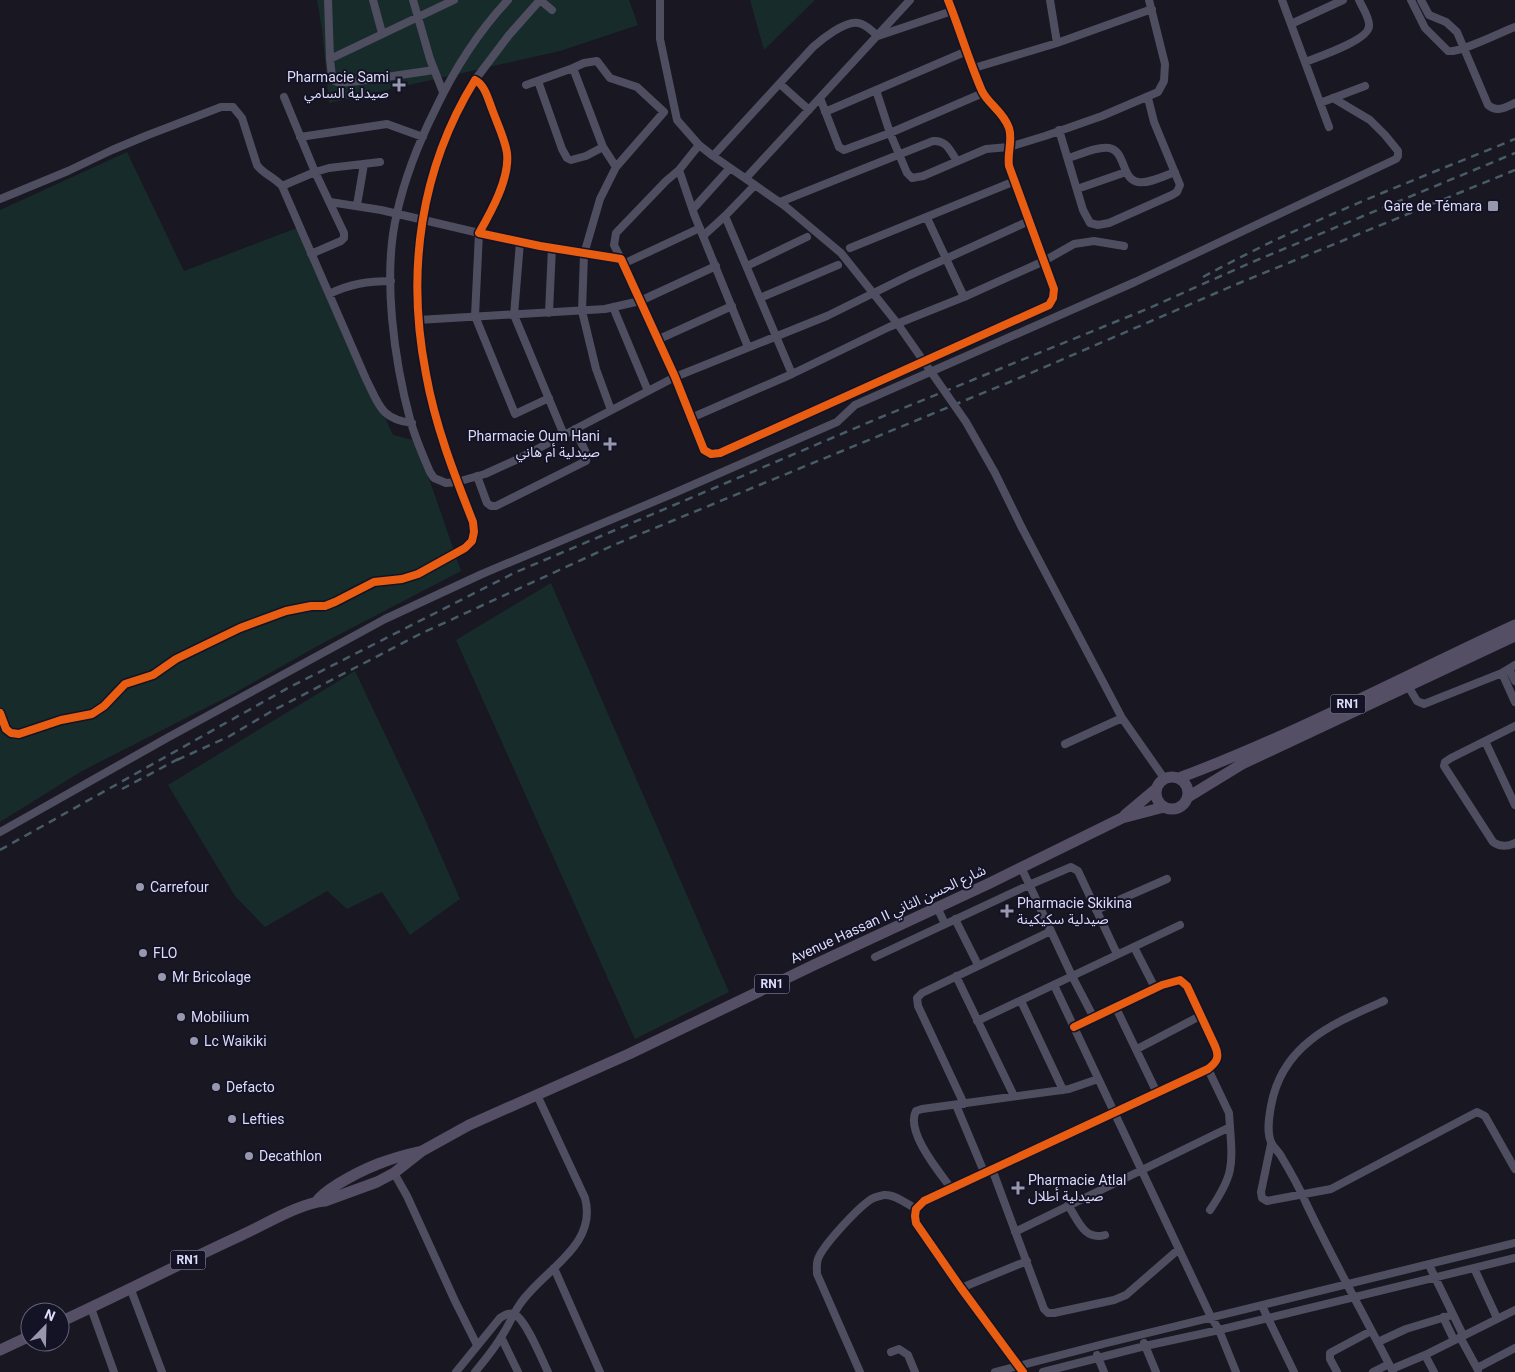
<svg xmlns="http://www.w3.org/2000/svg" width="1515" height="1372" font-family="Roboto,'Noto Sans Arabic',sans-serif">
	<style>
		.green { fill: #172c2a }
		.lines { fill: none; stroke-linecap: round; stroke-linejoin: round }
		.minor { stroke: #4e4e60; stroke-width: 8 }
		.primary { stroke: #544f65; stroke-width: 11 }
		.rail { stroke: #485c67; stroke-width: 2.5; stroke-dasharray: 8 6; stroke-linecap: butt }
		.minor-bridge { stroke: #4e4e60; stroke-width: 8 }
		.cycleway-casing { stroke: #141326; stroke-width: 11 }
		.cycleway { stroke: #e95d12; stroke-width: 8 }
		.poi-dot { fill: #9797ae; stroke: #141326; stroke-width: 2 }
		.labels { text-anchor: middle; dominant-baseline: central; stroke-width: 4; stroke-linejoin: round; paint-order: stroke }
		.shield { fill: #141326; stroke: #a0a0ba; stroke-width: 1 }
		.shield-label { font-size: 12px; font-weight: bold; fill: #dcdcfa }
		.poi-label { font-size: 14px; fill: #dcdcfa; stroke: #141326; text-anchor: start }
		.street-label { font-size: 14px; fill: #dcdcfa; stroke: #141326 }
	</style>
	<rect width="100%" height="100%" fill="#181722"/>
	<!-- green -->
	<path class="green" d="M317,0H629L638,25L560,51L329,103L322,29Z
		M750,0H815L764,50Z
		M127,152L184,271L297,228L393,435L416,441L461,571L321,644L231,695L82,771L0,822V210Z
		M551,583L729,992L635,1039L456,640Z
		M355,671L420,808L460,899L410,935L382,892L347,909L327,891L265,927L235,896L168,785Z"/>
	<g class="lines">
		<!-- minor -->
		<path class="minor" d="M328,0L330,59L332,77L335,81L340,83L359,81L434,70
			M373,0L382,33
			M413,0L430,59L443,92
			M508,0C478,32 454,70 435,110C419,142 405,177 397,213C382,275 394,361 411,423C416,439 423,456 430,472L434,478L446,483L457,482L485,474L518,459L675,377L827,316L910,275L1029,221
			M540,0L552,10
			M660,0V39L677,120L699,145L713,156L785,206
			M1050,0L1057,43
			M1282,0L1329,127
			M1411,0L1425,28L1448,51C1460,53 1501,32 1515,27
			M1421,0L1429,15L1446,22L1457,32L1488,105C1497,113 1506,107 1515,103
			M1291,24L1343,0
			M330,59L454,0
			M1305,62C1318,57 1369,40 1369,26C1370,18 1362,7 1359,0
			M974,68L1057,43L1152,9
			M475,80L509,35L540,0
			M538,81L562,149L567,158L571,160L586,156L603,147
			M780,84L809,110
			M526,85L573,68
			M876,90L890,133L907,173L912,178L923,176L986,149L1009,147L1045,136L1102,116L1158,92L1164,81L1165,64L1149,0
			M284,97L315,172L344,233V238L341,241L311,254
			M820,98L839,147L844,150L890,133L983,93
			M1320,103L1365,86
			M825,112L967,51
			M1059,130L1083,210L1090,223L1098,225L1109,223L1172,195L1177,192L1180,185L1154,122L1148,98
			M300,137L387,124L423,137
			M699,145L679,170L694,214L748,347
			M713,156L813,47C822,39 846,20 858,23C866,24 873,32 878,36L952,11
			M1068,158C1079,155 1097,146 1109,148C1126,151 1121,179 1138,182C1149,184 1164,176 1175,172
			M746,178L910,0
			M282,186L315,172L329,168L380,162
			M1077,189L1126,172
			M0,199L68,171L112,150L148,135L221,107H233L242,118L257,165C263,174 274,177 282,186L366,379C379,404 380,419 412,423
			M330,202L381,210L479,233L475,316L515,414L549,398
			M780,202L933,141C947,140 950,151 957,161
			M357,205L364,164
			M693,209L729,169
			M725,216L792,374
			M927,218L964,297
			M703,236L725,216L755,185
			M520,242L514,315L564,435
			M850,248L1015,181
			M621,259L614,245L616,233L666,181L679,170
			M623,264L700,228
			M747,266L807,237
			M329,294C350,284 368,281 391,281
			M760,298L838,265
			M613,307L648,391
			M549,313L552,247
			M418,320L605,309L640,301L716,266
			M657,340L732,306
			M611,410L596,369L582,311L584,254L600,199L616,167L664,112L637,87L610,78L597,61L584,63L573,68L603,147L616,167
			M691,418L792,374L889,327L964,297L1044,261L1074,244L1094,241L1124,246
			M477,476L487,503L491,506H496L586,461L587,455L575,429
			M1022,528L1122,718L1164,778
			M1509,669L1515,681
			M1502,673L1515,702
			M1408,686L1417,701L1424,704L1502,673L1515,665
			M0,713L6,729L11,733L19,734L61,720L92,714L104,706L125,684L153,675L176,659L240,628L286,611L311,606H325L335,602L374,582L402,579L418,574L465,548L472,541L474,532L473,522C454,474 435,425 426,374C406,272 420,169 475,80C485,85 488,99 492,109C497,123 505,139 507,153C510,178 491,212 479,233L540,246L621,259L675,377L704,450L711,454L720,453L1049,305L1053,298L1054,289L1009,166C1007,153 1013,140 1009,128C1003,111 988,104 982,91C969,61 960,30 948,0
			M1515,726L1451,758L1445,762L1444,766L1493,842C1500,847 1507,847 1515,843
			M1485,741L1515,805
			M1065,744L1122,718
			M0,832L167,738L385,619L482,574L672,494L837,422L855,405L1135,282L1396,159L1398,156V151L1385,135L1370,120L1333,98
			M1021,867L1072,976L1094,1018
			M937,907L945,924
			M1096,910L1167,879
			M955,919L978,965
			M1134,947L1155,988
			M875,957L1029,885L1071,867L1078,871L1117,954
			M956,976L1014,1096
			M1054,985L1211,1317L1219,1330L1236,1372
			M1021,1001L1063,1090
			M1384,1001C1332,1024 1282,1044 1271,1106C1269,1117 1266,1134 1272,1144C1274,1148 1279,1152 1281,1156C1290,1171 1299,1187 1306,1203C1333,1260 1364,1315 1393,1372
			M1116,1008L1157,1093
			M977,1021L1180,925
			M1137,1049L1200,1016
			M964,1104L918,1006L917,998L922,993L1051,931
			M956,1105L984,1172
			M1271,1144L1261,1192L1262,1198L1267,1201L1331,1189L1477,1112L1485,1116L1515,1169
			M992,1169L1044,1309L1048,1313H1054L1114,1300L1126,1295L1179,1249
			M394,1173L407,1196L455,1301L477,1345
			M951,1188C939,1172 905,1131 916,1111L922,1109L1069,1089L1098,1079
			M1068,1205C1078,1220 1084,1241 1105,1235
			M1210,1210C1233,1176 1233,1167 1230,1127
			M1015,1232L1230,1127L1229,1113L1208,1069
			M1429,1265L1463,1335
			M554,1268L600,1372
			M1474,1268L1497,1318
			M961,1288L1027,1261
			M131,1290L162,1372
			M1262,1306L1294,1372
			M91,1308L114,1372
			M1443,1317L1454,1340
			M501,1337L518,1372
			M1460,1337L1478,1370
			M1378,1342L1406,1329L1452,1315
			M1144,1343L1156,1372
			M891,1352L899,1349L908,1355L915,1372
			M1097,1355L1104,1372
			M1425,1355L1434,1372
			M1477,1368L1515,1348
			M1392,1369L1425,1355L1515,1310
			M456,1372L500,1318C504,1315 509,1312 514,1314C526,1319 542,1360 548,1372
			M475,1372C485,1360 495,1348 503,1334C509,1325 513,1314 520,1304C543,1270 598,1246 585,1198L537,1095
			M860,1372L817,1274C817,1269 816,1264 818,1259C823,1245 857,1209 870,1200C874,1197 879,1196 884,1195C895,1194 907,1204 916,1209
			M995,1372L1107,1343L1515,1243
			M1023,1372L961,1288L916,1223L915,1216L916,1209L924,1201L1208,1069C1217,1062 1220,1057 1215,1046L1187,986L1180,980L1162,985L1074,1027
			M1043,1372L1145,1346L1219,1330L1515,1258
			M1337,1372L1330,1359V1353L1371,1331
			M1373,1372L1389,1364"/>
		<!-- primary -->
		<path class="primary" d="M1156 793a16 16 0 1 1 32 0a16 16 0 1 1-32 0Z
			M1179,778C1294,735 1404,676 1515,625
			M1188,797L1242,764L1515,636
			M1125,815L1156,789
			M317,1201C323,1193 330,1189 338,1184C366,1167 390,1158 422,1151
			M60,1322C121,1294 181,1263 242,1235C266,1224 300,1203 325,1201L377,1182L394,1173L422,1151L469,1125L629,1054L816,964L990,883L1122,818L1164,807
			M0,1350L30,1336"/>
		<!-- rail -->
		<path class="rail" d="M1203,277C1303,222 1410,182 1515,139
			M177,760L228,737L272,711L420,634L616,544L1017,379L1237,284L1515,170
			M122,789L182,757
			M0,850L288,688L514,573L879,418L1147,309L1250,263L1515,153"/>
		<!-- minor-bridge -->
		<path class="minor-bridge" d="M785,206L841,253L897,323L966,422L995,473L1022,528"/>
		<!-- cycleway casing -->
		<g class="cycleway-casing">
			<path id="cycleway" d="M0,713L6,729L11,733L19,734L61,720L92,714L104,706L125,684L153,675L176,659L240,628L286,611L311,606H325L335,602L374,582L402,579L418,574L465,548L472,541L474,532L473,522C454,474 435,425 426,374C406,272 420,169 475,80C485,85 488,99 492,109C497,123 505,139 507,153C510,178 491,212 479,233L540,246L621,259L675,377L704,450L711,454L720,453L1049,305L1053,298L1054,289L1009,166C1007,153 1013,140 1009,128C1003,111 988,104 982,91C969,61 960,30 948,0
				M1023,1372L961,1288L916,1223L915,1216L916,1209L924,1201L1208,1069C1217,1062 1220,1057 1215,1046L1187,986L1180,980L1162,985L1074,1027"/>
		</g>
		<!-- cycleway -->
		<use href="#cycleway" class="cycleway"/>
	</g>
	<!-- markers -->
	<g class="poi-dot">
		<path d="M396.5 77.5h5v5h5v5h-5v5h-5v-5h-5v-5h5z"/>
		<rect x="1487" y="200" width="12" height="12" rx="2.5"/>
		<path d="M607.5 436.5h5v5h5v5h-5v5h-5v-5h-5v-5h5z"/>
		<circle cx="140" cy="887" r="5"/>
		<path d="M1004.5 903.5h5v5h5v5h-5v5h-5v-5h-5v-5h5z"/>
		<circle cx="143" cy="953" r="5"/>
		<circle cx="162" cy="977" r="5"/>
		<circle cx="181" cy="1017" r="5"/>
		<circle cx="194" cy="1041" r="5"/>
		<circle cx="216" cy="1087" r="5"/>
		<circle cx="232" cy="1119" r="5"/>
		<circle cx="249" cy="1156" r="5"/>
		<path d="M1015.5 1180.5h5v5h5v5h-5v5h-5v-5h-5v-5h5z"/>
	</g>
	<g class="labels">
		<!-- shield labels -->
		<g class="shield">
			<rect x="1330.5" y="694.5" width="35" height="19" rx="4"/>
			<rect x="754.5" y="974.5" width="35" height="19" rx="4"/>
			<rect x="170.5" y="1250.5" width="35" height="19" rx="4"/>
		</g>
		<g class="shield-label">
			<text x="1348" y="704">RN1</text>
			<text x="772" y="984">RN1</text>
			<text x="188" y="1260">RN1</text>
		</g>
		<!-- poi labels -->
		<g class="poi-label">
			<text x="389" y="77" text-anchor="end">Pharmacie Sami<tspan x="389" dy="16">صيدلية السامي</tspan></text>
			<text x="1482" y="206" text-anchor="end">Gare de Témara</text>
			<text x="600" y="436" text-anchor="end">Pharmacie Oum Hani<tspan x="600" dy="16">صيدلية أم هاني</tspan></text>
			<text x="150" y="887">Carrefour</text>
			<text x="1017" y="903">Pharmacie Skikina<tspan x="1017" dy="16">صيدلية سكيكينة</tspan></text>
			<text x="153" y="953">FLO</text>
			<text x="172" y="977">Mr Bricolage</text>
			<text x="191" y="1017">Mobilium</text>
			<text x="204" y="1041">Lc Waikiki</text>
			<text x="226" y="1087">Defacto</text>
			<text x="242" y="1119">Lefties</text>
			<text x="259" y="1156">Decathlon</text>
			<text x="1028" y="1180">Pharmacie Atlal<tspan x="1028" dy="16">صيدلية أطلال</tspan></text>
		</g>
		<!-- street labels -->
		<g class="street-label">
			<text transform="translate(888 914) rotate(-25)">Avenue Hassan II شارع الحسن الثاني</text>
		</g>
	</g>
	<!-- north arrow -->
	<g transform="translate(45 1327) rotate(23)"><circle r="24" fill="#141326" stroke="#64637b"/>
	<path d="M0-4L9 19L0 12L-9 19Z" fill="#9797ae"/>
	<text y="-8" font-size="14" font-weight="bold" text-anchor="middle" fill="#dcdcfa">N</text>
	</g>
</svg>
